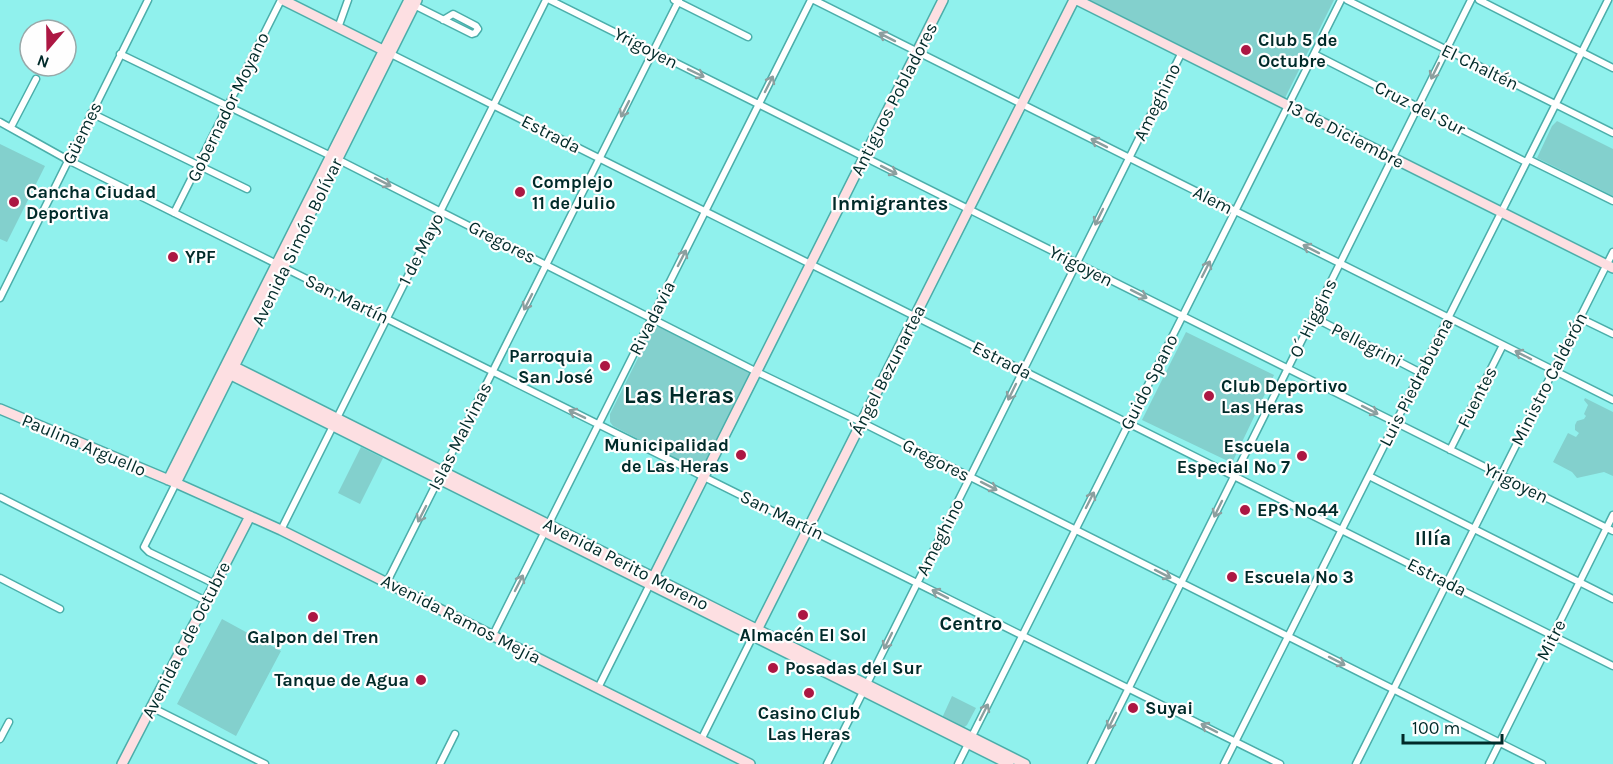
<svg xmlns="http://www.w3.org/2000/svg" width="1613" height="764" font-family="Karla,sans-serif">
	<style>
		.green { fill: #83d0cd }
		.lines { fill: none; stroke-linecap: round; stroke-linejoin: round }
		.street-casing { stroke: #4baeaa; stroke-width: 9 }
		.secondary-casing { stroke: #4baeaa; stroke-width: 12 }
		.street { stroke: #fff; stroke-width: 6 }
		.secondary { stroke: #fddfe2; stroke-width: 9 }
		.oneway { stroke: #8c9f9f }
		.poi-dot { fill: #ac1743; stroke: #fefefe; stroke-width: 2 }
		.labels { text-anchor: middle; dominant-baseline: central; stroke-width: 4.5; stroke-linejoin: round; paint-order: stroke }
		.poi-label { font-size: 18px; font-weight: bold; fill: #002a29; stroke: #fefefe; text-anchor: start }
		.street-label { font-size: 18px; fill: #002a29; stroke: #fefefe }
		.neighbourhood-label { font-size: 20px; font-weight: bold; fill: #002a29; stroke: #fefefe }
		.district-label { font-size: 24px; font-weight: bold; fill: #002a29; stroke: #fefefe }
	</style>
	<rect width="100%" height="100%" fill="#90f1ed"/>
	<!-- green -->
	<path class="green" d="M1085,0H1334L1284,100Z
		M1557,121L1613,149V196L1537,158L1552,126Z
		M0,144L45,166L7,242L0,239Z
		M656,327H662L751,373L703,470L696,469L613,426L610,422V414L651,332Z
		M1186,332L1274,375L1232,463L1142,420Z
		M1585,398L1613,412V476L1604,472L1577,478L1572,472L1553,462L1568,433L1576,437L1579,433L1575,430V425L1577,421L1584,419L1586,416L1584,414L1588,405L1584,400Z
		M361,447L383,458L360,504L338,493Z
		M222,619L281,651L236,736L177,704Z
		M952,696L976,708L967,725L963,728L942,718Z"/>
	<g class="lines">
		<!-- street casing -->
		<g class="street-casing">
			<path id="street" d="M550,0L1613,531
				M674,0L748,37
				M814,0L1613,400
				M1347,0L1613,133
				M1479,0L1613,68
				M414,5L472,34L475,33L478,29L476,26L453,14L443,20
				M338,28L348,0
				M120,54L331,156L757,372L861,422L1542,764
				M391,54L1613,666
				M1314,54L1526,162
				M91,113L247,189
				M0,122L68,160L1280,764
				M11,127L36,79
				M1528,159L1613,201
				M174,213L281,0
				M0,298L148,0
				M1313,317L1421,373
				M1580,318L1613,334
				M1450,450L1503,345
				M1369,476L1613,599
				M176,483L144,547L149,552L215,584
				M0,497L206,601
				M281,530L546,0
				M0,578L60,609
				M387,582L679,0
				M493,635L811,0
				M598,688L650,584
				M151,707L265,764
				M0,739L9,722
				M701,740L753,636
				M440,764L455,734
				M827,764L1182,52
				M958,764L1341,0
				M1091,764L1471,0
				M1224,764L1608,0
				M1356,764L1613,252
				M1489,764L1613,515"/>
		</g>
		<!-- secondary casing -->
		<g class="secondary-casing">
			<path id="secondary" d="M283,0L389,53
				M1077,0L1613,268
				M227,363L1025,764
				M223,371L1009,764
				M0,409L176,483L281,530L750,764
				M168,480L409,0
				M176,483L417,0
				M651,582L943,0
				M755,634L1074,0
				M122,764L250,516"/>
		</g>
		<!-- street -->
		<use href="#street" class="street"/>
		<!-- secondary -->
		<use href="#secondary" class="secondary"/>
	</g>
	<!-- one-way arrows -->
	<defs><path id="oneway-shaft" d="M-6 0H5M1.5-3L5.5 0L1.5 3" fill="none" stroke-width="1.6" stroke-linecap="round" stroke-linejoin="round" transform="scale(1.5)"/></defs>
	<g class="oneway">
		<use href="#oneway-shaft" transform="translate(887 37) rotate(-153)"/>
		<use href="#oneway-shaft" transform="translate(1435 71) rotate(116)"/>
		<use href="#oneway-shaft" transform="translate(696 73) rotate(26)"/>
		<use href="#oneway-shaft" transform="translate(769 84) rotate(-63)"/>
		<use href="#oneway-shaft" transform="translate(625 109) rotate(117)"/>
		<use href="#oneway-shaft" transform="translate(1099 143) rotate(-153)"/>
		<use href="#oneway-shaft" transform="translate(889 170) rotate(27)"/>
		<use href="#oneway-shaft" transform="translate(383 182) rotate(27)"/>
		<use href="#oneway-shaft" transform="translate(1099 217) rotate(116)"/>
		<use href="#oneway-shaft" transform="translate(1311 249) rotate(-153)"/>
		<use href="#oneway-shaft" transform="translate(682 258) rotate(-63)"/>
		<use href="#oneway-shaft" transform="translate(1206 269) rotate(-63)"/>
		<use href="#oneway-shaft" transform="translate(1139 294) rotate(27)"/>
		<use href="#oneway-shaft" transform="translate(528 302) rotate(117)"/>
		<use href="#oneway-shaft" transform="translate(1523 355) rotate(-153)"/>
		<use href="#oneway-shaft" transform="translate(1012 392) rotate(116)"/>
		<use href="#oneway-shaft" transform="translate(1370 410) rotate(27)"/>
		<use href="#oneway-shaft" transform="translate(577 414) rotate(-154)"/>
		<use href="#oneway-shaft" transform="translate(989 486) rotate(27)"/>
		<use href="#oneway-shaft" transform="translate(1090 500) rotate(-63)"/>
		<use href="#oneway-shaft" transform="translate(1218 509) rotate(116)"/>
		<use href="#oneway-shaft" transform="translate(422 514) rotate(117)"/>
		<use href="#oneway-shaft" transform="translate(1163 574) rotate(27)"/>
		<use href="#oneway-shaft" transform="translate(519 583) rotate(-63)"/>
		<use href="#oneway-shaft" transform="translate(940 594) rotate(-153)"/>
		<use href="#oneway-shaft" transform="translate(888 641) rotate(116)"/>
		<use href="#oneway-shaft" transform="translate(1337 661) rotate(27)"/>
		<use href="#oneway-shaft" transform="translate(984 712) rotate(-63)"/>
		<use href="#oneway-shaft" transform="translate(1112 721) rotate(116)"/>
		<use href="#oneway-shaft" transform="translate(1209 728) rotate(-153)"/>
	</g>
	<!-- markers -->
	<g class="poi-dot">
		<circle cx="1246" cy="50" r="6"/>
		<circle cx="520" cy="192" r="6"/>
		<circle cx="14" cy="202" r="6"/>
		<circle cx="173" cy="257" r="6"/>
		<circle cx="605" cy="366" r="6"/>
		<circle cx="1209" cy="396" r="6"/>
		<circle cx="741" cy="455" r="6"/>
		<circle cx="1302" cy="456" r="6"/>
		<circle cx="1245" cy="510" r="6"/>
		<circle cx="1232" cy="577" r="6"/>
		<circle cx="803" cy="615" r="6"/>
		<circle cx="313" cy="617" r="6"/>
		<circle cx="773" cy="668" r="6"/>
		<circle cx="421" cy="680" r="6"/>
		<circle cx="809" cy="693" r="6"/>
		<circle cx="1133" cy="708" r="6"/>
	</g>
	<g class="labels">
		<!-- poi labels -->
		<g class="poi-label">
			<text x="1258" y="40">Club 5 de<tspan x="1258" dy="21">Octubre</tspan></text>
			<text x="532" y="182">Complejo<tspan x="532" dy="21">11 de Julio</tspan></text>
			<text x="26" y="192">Cancha Ciudad<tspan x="26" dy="21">Deportiva</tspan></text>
			<text x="185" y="257">YPF</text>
			<text x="593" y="356" text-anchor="end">Parroquia<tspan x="593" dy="21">San José</tspan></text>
			<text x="1221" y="386">Club Deportivo<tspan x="1221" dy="21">Las Heras</tspan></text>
			<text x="729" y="445" text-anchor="end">Municipalidad<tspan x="729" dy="21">de Las Heras</tspan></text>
			<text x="1290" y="446" text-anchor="end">Escuela<tspan x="1290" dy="21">Especial Nº 7</tspan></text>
			<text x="1257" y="510">EPS Nº44</text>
			<text x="1244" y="577">Escuela Nº 3</text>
			<text x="803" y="635" text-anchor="middle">Almacén El Sol</text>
			<text x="313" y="637" text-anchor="middle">Galpon del Tren</text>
			<text x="785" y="668">Posadas del Sur</text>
			<text x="409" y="680" text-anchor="end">Tanque de Agua</text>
			<text x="1145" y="708">Suyai</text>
			<text x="809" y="713" text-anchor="middle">Casino Club<tspan x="809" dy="21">Las Heras</tspan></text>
		</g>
		<!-- street labels -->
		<g class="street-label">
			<text transform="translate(646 48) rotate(27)">Yrigoyen</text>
			<text transform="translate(1480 67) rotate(26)">El Chaltén</text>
			<text transform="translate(894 99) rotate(-63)">Antiguos Pobladores</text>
			<text transform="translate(1157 102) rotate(-64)">Ameghino</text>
			<text transform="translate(228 107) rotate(-64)">Gobernador Moyano</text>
			<text transform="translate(1420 108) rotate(27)">Cruz del Sur</text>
			<text transform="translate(82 133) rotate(-64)">Güemes</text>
			<text transform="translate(551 134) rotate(27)">Estrada</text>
			<text transform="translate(1345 134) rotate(27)">13 de Diciembre</text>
			<text transform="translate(1213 200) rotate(27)">Alem</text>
			<text transform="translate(297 242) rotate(-64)">Avenida Simón Bolívar</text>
			<text transform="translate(502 242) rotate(27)">Gregores</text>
			<text transform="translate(421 249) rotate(-63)">1 de Mayo</text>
			<text transform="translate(1081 266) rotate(27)">Yrigoyen</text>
			<text transform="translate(347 299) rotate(26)">San Martín</text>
			<text transform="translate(652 318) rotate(-63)">Rivadavia</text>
			<text transform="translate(1313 318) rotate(-64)">O´ Higgins</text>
			<text transform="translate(1367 345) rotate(27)">Pellegrini</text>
			<text transform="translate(1002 360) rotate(27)">Estrada</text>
			<text transform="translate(888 370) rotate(-63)">Ángel Bezunartea</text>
			<text transform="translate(1549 379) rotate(-63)">Ministro Calderón</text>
			<text transform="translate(1149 382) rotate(-63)">Guido Spano</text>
			<text transform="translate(1416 382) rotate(-63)">Luis Piedrabuena</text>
			<text transform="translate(1477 397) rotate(-63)">Fuentes</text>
			<text transform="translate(460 436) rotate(-63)">Islas Malvinas</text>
			<text transform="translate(84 445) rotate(23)">Paulina Arguello</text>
			<text transform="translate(936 460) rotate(27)">Gregores</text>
			<text transform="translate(1516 483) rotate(26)">Yrigoyen</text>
			<text transform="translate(782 515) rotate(26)">San Martín</text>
			<text transform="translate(940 537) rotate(-63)">Ameghino</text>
			<text transform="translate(626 564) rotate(27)">Avenida Perito Moreno</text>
			<text transform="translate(1437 577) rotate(27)">Estrada</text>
			<text transform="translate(461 619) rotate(27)">Avenida Ramos Mejía</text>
			<text transform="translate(186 640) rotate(-63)">Avenida 6 de Octubre</text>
			<text transform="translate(1551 640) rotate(-63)">Mitre</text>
		</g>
		<!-- neighbourhood labels -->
		<g class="neighbourhood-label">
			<text x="890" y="203">Inmigrantes</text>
			<text x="1433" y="538">Illía</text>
			<text x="971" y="623">Centro</text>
		</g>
		<!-- district labels -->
		<g class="district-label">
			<text x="679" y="395">Las Heras</text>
		</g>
	</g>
	<!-- north arrow -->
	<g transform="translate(48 48) rotate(200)"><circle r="28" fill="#fefefe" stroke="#98a9a9" stroke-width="1.5"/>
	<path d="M0-4.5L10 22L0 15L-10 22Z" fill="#ac1743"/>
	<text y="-9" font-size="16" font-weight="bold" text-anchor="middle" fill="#002a29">N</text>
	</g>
	<!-- scale -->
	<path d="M1403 734v9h99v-9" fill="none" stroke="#002a29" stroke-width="3"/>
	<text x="1412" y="734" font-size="18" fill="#002a29" stroke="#fefefe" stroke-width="4.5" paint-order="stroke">100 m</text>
</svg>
